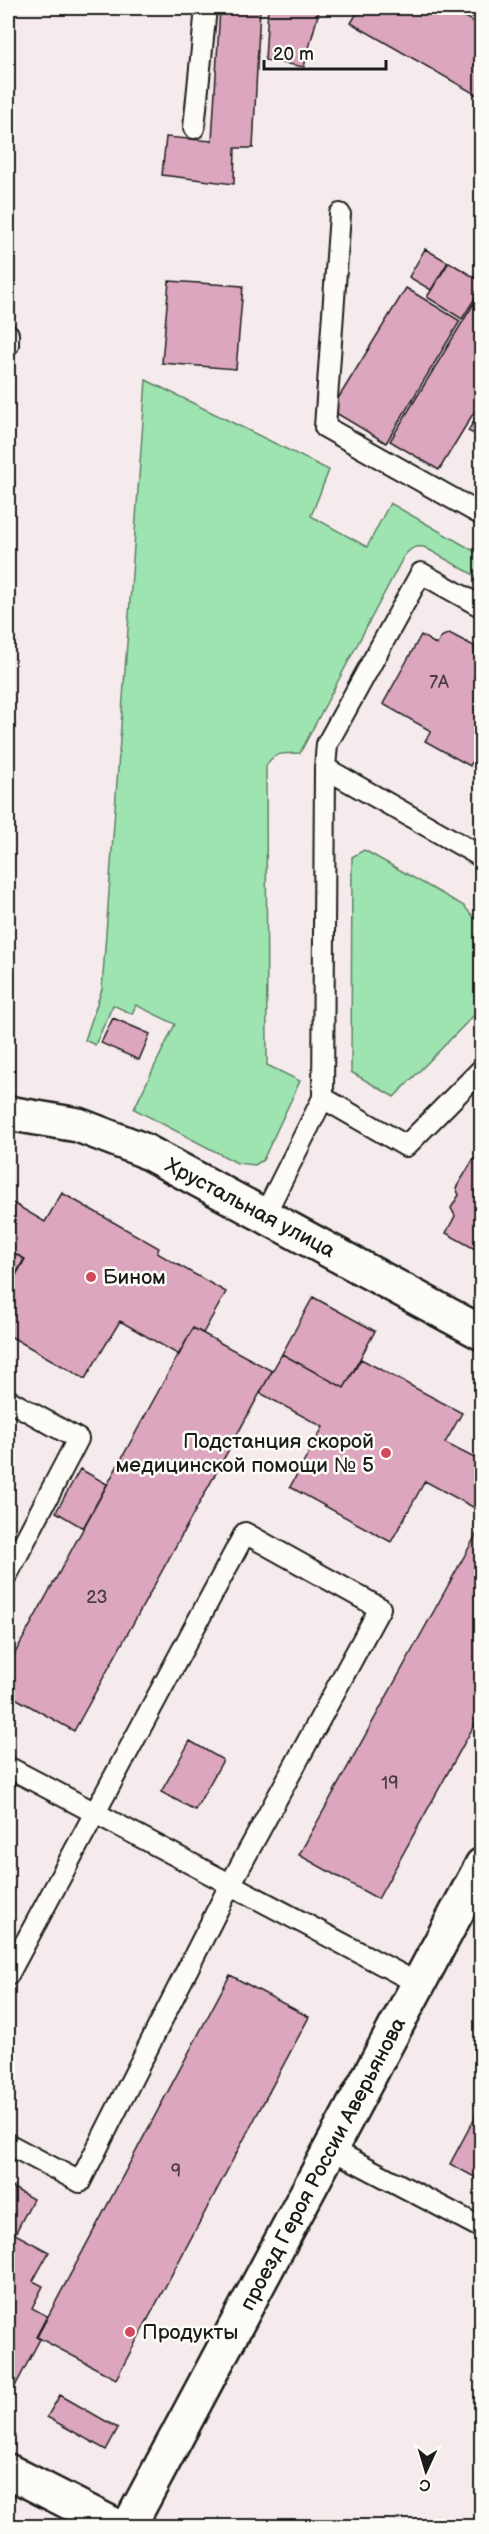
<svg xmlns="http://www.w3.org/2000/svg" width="489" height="2534" font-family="'Balsamiq Sans',sans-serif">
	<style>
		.green { fill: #9ee4b1; stroke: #5d8066; stroke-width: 1.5 }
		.building { fill: #dca6be; stroke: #1c1c1c; stroke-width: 1.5 }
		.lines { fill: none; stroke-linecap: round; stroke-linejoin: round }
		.service-casing { stroke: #1c1c1c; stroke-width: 24 }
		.minor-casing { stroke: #1c1c1c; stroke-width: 38 }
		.service { stroke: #fdfcf7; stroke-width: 20 }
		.minor { stroke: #fdfcf7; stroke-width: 33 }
		.poi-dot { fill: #d1495b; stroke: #fdfcf7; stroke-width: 2 }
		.labels { text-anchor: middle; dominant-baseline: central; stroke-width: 5; stroke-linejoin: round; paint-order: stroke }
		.number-label { font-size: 18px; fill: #4c3e44 }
		.street-label { font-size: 21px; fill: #1c1c1c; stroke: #fdfcf7 }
		.poi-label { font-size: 21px; fill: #1c1c1c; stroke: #fdfcf7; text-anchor: start }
	</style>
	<rect width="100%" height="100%" fill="#f6ebec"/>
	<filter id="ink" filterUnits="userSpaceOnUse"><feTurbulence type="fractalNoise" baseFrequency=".0167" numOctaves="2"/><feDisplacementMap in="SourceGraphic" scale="12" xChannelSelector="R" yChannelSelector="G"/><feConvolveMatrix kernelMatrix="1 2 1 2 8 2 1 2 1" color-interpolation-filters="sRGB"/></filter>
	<g filter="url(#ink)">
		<!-- green -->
		<path class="green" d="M146,380L329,470L311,516L367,547L390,503L481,555V579L424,547C414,546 411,548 404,556L300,753C285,754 274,751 266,766L267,1065L300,1081L263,1160L255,1165L237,1163L134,1109L175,1024L136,1005L132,1014L113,1005L95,1045L85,1040L102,989Z
			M364,850L464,906L481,925V1008L394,1097L351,1072L352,857Z"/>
		<!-- building -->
		<path class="building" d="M220,8H260L253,148H235L234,184L162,175L166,137L212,141Z
			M268,8H312L319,11L304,67L265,60Z
			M360,8H449L482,26V98L351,23Z
			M425,249L448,262L431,290L409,277Z
			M449,262L482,282V287L462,319L427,297Z
			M169,281L243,286L236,369L162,363Z
			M406,288L460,321L386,443L331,410Z
			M482,290V399L439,470L390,441Z
			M482,408V438L468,431Z
			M449,633L474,646L475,655L482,659V759L475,756L470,766L425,741L431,731L383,704L421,635L437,645L441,637Z
			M113,1018L150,1034L139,1060L101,1043Z
			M482,1153V1253L446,1233L455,1216L451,1208L459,1195L456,1188L473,1160L479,1159Z
			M62,1193L159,1248L157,1253L226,1292L203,1333L193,1328L179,1355L120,1321L85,1379L8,1335V1290L25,1259L8,1250V1200L45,1222Z
			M8,1250L24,1259L8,1289Z
			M313,1297L375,1331L344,1388L282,1354Z
			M193,1328L272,1371L74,1731L8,1694V1666Z
			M282,1354L344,1388L361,1359L462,1413L445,1443L482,1462V1512L425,1481L391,1542L290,1487L323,1427L260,1393Z
			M80,1469L107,1484L83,1528L56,1512Z
			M482,1524V1711L378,1899L299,1855Z
			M190,1741L223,1760L195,1810L161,1792Z
			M230,1975L309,2017L116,2379L37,2337Z
			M482,2104V2181L450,2164Z
			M8,2185L33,2199L15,2234L49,2252L33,2281L43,2286L32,2308L47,2316L36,2337L40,2339L11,2394L8,2392Z
			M60,2395L118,2428L106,2450L47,2417Z"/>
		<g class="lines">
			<!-- service casing -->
			<g class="service-casing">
				<path id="service" d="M479,8L482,9
					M194,128L206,8
					M340,214L325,427L482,515
					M8,334V345
					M482,607L421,573L327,744L325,768L482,857
					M323,1098L406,1146L482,1069
					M265,1214L323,1098L325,768
					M8,1400L78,1439L8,1573
					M8,1767L419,1984
					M8,1975L245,1533L380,1608L230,1885L80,2182L8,2144
					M331,2149L482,2228"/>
			</g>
			<!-- minor casing -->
			<g class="minor-casing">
				<path id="minor" d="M8,1113L78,1125L143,1150L482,1333
					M8,2471L116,2526
					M129,2526L482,1865"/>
			</g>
			<!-- service -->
			<use href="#service" class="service"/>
			<!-- minor -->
			<use href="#minor" class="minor"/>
		</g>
	</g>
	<!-- markers -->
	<g class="poi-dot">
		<circle cx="91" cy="1277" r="6"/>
		<circle cx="386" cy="1453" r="6"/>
		<circle cx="130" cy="2332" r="6"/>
	</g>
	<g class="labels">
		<!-- number labels -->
		<g class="number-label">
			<text x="439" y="682">7А</text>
			<text x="97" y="1597">23</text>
			<text x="390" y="1783">19</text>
			<text x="176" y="2171">9</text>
		</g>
		<!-- street labels -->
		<g class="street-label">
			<text transform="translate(250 1208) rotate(28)">Хрустальная улица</text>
			<text transform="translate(323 2164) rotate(-62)">проезд Героя России Аверьянова</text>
		</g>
		<!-- poi labels -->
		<g class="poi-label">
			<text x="103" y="1277">Бином</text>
			<text x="374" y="1441" text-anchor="end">Подстанция скорой<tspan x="374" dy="24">медицинской помощи № 5</tspan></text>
			<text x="142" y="2332">Продукты</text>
		</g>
	</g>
	<!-- margin -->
	<rect width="489" height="2534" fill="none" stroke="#fdfcf7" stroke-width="30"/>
	<rect x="15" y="15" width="459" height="2504" fill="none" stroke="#1c1c1c" stroke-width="2" filter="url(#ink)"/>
	<!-- north arrow -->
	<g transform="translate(426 2471) rotate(184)" stroke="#fdfcf7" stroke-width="4.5" paint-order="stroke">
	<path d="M0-4.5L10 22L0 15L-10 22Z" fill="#1c1c1c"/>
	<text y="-9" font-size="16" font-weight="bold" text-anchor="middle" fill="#1c1c1c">С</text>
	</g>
	<!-- scale -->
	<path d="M264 60v9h122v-9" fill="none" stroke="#1c1c1c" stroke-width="3"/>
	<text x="273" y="60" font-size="18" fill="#1c1c1c" stroke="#fdfcf7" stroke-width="4.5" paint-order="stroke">20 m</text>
</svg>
